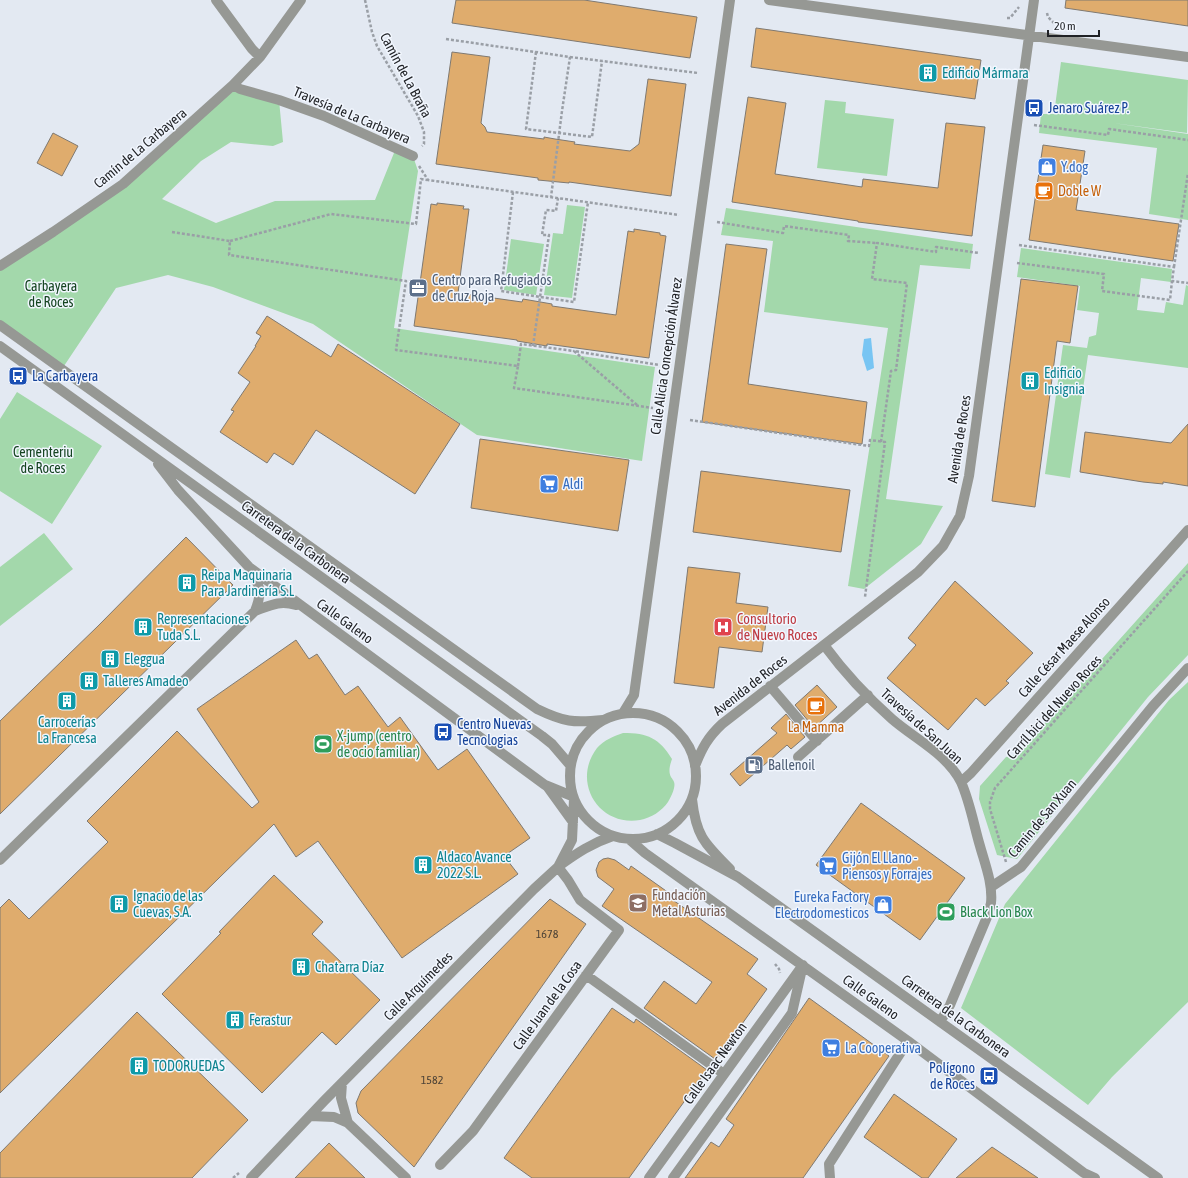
<svg xmlns="http://www.w3.org/2000/svg" width="1188" height="1178" font-family="'Asap Condensed',sans-serif">
	<style>
		.green { fill: #a3d8ab }
		.water { fill: #78c5f3 }
		.building { fill: #dfac6d; stroke: #7f7971 }
		.lines { fill: none; stroke-linecap: round; stroke-linejoin: round }
		.path { stroke: #9a9fa6; stroke-width: 2.5; stroke-dasharray: 3 2; stroke-linecap: butt }
		.minor { stroke: #969894; stroke-width: 10 }
		.labels { text-anchor: middle; dominant-baseline: central; stroke-width: 3; stroke-linejoin: round; paint-order: stroke }
		.number-label { font-size: 12px; fill: #4f4437 }
		.culture-label { font-size: 14px; fill: #0d838f; stroke: #f1f6fe; text-anchor: start }
		.street-label { font-size: 14px; fill: #1f2125; stroke: #f1f6fe }
		.transit-label { font-size: 14px; fill: #164399; stroke: #f1f6fe; text-anchor: start }
		.shop-label { font-size: 14px; fill: #366cbe; stroke: #f1f6fe; text-anchor: start }
		.food-label { font-size: 14px; fill: #c56008; stroke: #f1f6fe; text-anchor: start }
		.service-label { font-size: 14px; fill: #4e5e75; stroke: #f1f6fe; text-anchor: start }
		.park-label { font-size: 14px; fill: #154421; stroke: #f1f6fe }
		.health-label { font-size: 14px; fill: #be3a42; stroke: #f1f6fe; text-anchor: start }
		.leisure-label { font-size: 14px; fill: #27864d; stroke: #f1f6fe; text-anchor: start }
		.education-label { font-size: 14px; fill: #785e54; stroke: #f1f6fe; text-anchor: start }
	</style>
	<rect width="100%" height="100%" fill="#e3e9f2"/>
	<!-- green -->
	<path class="green" d="M1061,62L1188,80L1187,133L1113,123L1188,134V220L1149,214L1157,148L1039,133L1041,114H1054Z
		M233,85L279,100L283,142L273,146L231,142L201,161L162,199L216,223L275,201L375,200L396,148L413,156L418,171L394,328L655,367L642,461L477,435L313,324L213,287L168,275L116,288L62,369L0,325V266L123,184Z
		M825,100L846,102L845,113L894,119L887,176L817,168Z
		M567,205L585,207L572,298L544,295L553,233L563,234Z
		M726,208L973,244L970,269L920,265L886,499L943,506L921,544L864,589L848,586L888,328L764,312L773,241L721,235Z
		M511,239L544,244L536,295L504,290Z
		M1021,248L1172,269L1171,282L1141,278L1137,310L1164,313L1166,302L1183,305L1186,285L1188,286V368L1088,355L1070,478L1045,474L1063,345L1087,348L1089,337L1096,335L1099,313L1077,310L1080,286L1017,277Z
		M17,392L102,446L52,524L0,491V419Z
		M44,533L73,569L0,626V567Z
		M1188,563V655L1148,697L1017,859L997,855L979,799L980,786L1006,757L1016,755Z
		M1188,682V1002L1112,1077L1088,1105L961,1008L1005,904L1169,700Z
		M623,733C648,733 659,738 672,759C670,765 668,771 671,777C671,777 674,781 674,782C676,787 671,797 668,802C662,811 651,818 640,820C599,827 571,782 597,748C604,740 614,736 623,733Z"/>
	<!-- water -->
	<path class="water" d="M871,338L874,368L867,371L862,355L864,339Z"/>
	<!-- building -->
	<path class="building" d="M456,0H584L697,17L690,58L452,23Z
		M1066,0H1188V26L1065,8Z
		M756,28L981,60L975,99L751,67Z
		M452,52L490,57L481,123L485,127L487,132L544,139V137L555,139L575,142L574,144L630,151L639,144L648,79L686,84L671,196L569,182V183L538,180V178L436,164Z
		M748,97L786,103L775,174L862,187L863,179L938,188L946,123L985,127L972,236L858,222V221L732,202Z
		M53,133L78,146L62,176L37,163Z
		M1043,145L1085,151L1076,210L1179,224L1173,261L1029,240Z
		M437,203L464,206L463,209H469L458,293L522,302L523,299L552,304V306L616,315L628,231L634,232V229L660,233V235L666,236L649,358L547,344V346L517,341V340L414,326L431,204L437,205Z
		M726,244L767,249L748,384L867,402L862,444L702,422Z
		M1021,279L1078,286L1070,343L1057,341L1035,507L992,501Z
		M267,316L331,357L338,344L460,424L415,494L316,430L293,465L274,453L267,463L220,432L234,411L231,410L250,382L238,373L256,346H255L261,336L256,333Z
		M1188,424V486L1163,482V484L1143,482L1080,472L1085,432L1171,443Z
		M480,439L629,460L618,531L471,508Z
		M701,471L850,490L841,552L693,532Z
		M186,537L233,585L0,814V721L98,626Z
		M688,567L740,573L736,603L768,607L762,652L719,647L714,688L674,683Z
		M955,581L1033,653L1006,681L1009,683L985,706L976,698L948,730L887,678L916,645L908,638Z
		M296,640L309,659L317,654L345,695L358,686L388,727L400,717L438,770L467,749L530,838L504,856L518,874L402,958L318,841L296,857L274,824L0,1093V908L9,899L29,919L108,842L87,821L177,731L252,808L259,802L197,709Z
		M817,685L837,707L814,728L795,705Z
		M786,714L805,737L791,749L787,745L740,786L730,774L777,733L771,728Z
		M861,803L965,878L920,940L816,865Z
		M608,858L615,860L629,870L631,866L669,893L667,896L758,959L747,974L767,989L717,1059L716,1058L715,1059L644,1008L664,981L696,1004L712,982L602,906L614,889L598,877L596,870L599,862L603,859Z
		M274,875L323,922L312,934L380,1000L336,1045L322,1032L262,1093L162,994L221,933L219,932Z
		M550,899L586,924L414,1167L358,1113L356,1103L361,1091Z
		M809,998L889,1056L803,1178H685L711,1142L719,1147L734,1125L726,1119Z
		M612,1008L634,1023L636,1019L707,1070L629,1178H532L504,1158Z
		M137,1012L248,1120L192,1178H0V1153Z
		M894,1094L957,1139L928,1178H922L864,1137Z
		M329,1143L365,1178H295Z
		M992,1147L1038,1178H956Z"/>
	<g class="lines">
		<!-- path -->
		<path class="path" d="M365,0L372,32L377,46L418,116L424,132V144L422,146
			M1047,13L1048,17L1055,24
			M1007,18H1010L1019,7
			M446,39L570,57L562,111L551,197
			M536,52L526,129L592,137L602,61
			M570,57L698,73
			M1034,125L1108,135L1109,129L1188,140
			M419,166L428,180L679,215
			M513,192L501,291L574,302L588,202
			M717,222L783,233L784,226L849,235L848,241L877,243
			M172,232L230,241L229,255L406,281L396,350L518,366L514,388L653,408
			M230,241L331,214L416,224L421,179L427,180
			M1019,245L1174,267L1172,281L1188,283
			M1017,263L1104,274L1102,291L1170,300L1172,281
			M1174,267L1188,173
			M533,346L549,235H542L546,210L556,211L558,198
			M518,366L521,344L574,351
			M637,405L574,351L659,365
			M690,420L869,446L870,440L885,442L865,597
			M881,442L891,371L896,370L907,283L872,279L877,243L936,252V247L979,253
			M1006,862L990,809V802L995,788L1188,571
			M775,964L779,969L780,973
			M904,977L938,1000
			M233,1178L239,1173"/>
		<!-- minor -->
		<path class="minor" d="M216,0L252,49L260,57
			M769,0L1188,57
			M233,85L240,89L279,100L324,116L413,156
			M0,266L53,232L123,184L233,85L260,57L301,0
			M0,325L537,709C564,722 573,723 603,720
			M0,346L542,736L552,744L570,765
			M158,464L178,490L249,567L545,785L572,796
			M252,572C261,588 262,593 255,611
			M824,645C844,672 867,697 892,719C915,739 947,754 961,782C970,802 974,826 980,846C985,864 993,884 991,903C990,908 988,913 987,917L950,1005L940,1022
			M770,686L817,741
			M623,713L634,695L730,0
			M570 776a63 63 0 1 1 126 0a63 63 0 1 1-126 0Z
			M798,757L868,695
			M695,766C702,748 708,737 722,724L918,572L943,546L960,516L969,476L1034,0
			M961,782L971,773L1188,530
			M547,786L573,822
			M692,799C696,836 704,843 730,869
			M657,834L675,843L738,877L1158,1178
			M630,840L645,853L908,1041L1084,1173L1095,1178
			M0,860L255,611C271,605 280,600 296,605
			M559,866C577,853 592,843 613,836
			M991,887L1021,867L1153,706L1188,668
			M586,975L724,1074
			M342,1083L341,1098L348,1123
			M310,1116L334,1117L348,1123L406,1178
			M440,1165L473,1131L619,930L580,900L568,880L558,867
			M251,1178L324,1101L534,889L558,867L572,840L574,799
			M649,1178L803,965
			M673,1178L792,1013L802,969
			M830,1178L829,1164L908,1041"/>
	</g>
	<!-- icons -->
	<defs>
		<g id="building-square" transform="scale(1)"><rect x="-9" y="-9" width="18" height="18" rx="4" fill="#0f9aa8" stroke="#f1f6fe"/><path d="M-4-6H4V6H1V3H-1V6H-4ZM-2.5-4.3h1.7v1.8h-1.7ZM.8-4.3h1.7v1.8H.8ZM-2.5-1h1.7V.8h-1.7ZM.8-1h1.7V.8H.8Z" fill="#fff"/></g>
		<g id="bus-square" transform="scale(1)"><rect x="-9" y="-9" width="18" height="18" rx="4" fill="#1a4fb4" stroke="#f1f6fe"/><path d="M-5-6H5V4H4V6H2V4H-2V6H-4V4H-5ZM-3.5-4V0h7V-4ZM-3.5 1.2v1.5H-2V1.2ZM2 1.2v1.5H3.5V1.2Z" fill="#fff"/></g>
		<g id="shop-square" transform="scale(1)"><rect x="-9" y="-9" width="18" height="18" rx="4" fill="#3f7fe0" stroke="#f1f6fe"/><path d="M-5-2.5h2.3a2.7 3.5 0 0 1 5.4 0H5L5.5 6h-11ZM-1.5-2.5h3a1.5 2.3 0 0 0-3 0Z" fill="#fff"/></g>
		<g id="cafe-square" transform="scale(1)"><rect x="-9" y="-9" width="18" height="18" rx="4" fill="#e8710a" stroke="#f1f6fe"/><path d="M-5.5-4.5H6V0H3Q3 3.5 0 3.5H-2.5Q-5.5 3.5-5.5 0ZM3-3.2v2h1.7v-2ZM-6 4.5H4V6H-6Z" fill="#fff"/></g>
		<g id="office-square" transform="scale(1)"><rect x="-9" y="-9" width="18" height="18" rx="4" fill="#5c6f8a" stroke="#f1f6fe"/><path d="M-6-3h4V-5.5h4V-3h4V5H-6ZM-1-4.5V-3h2v-1.5ZM-6 0V1H6V0Z" fill="#fff"/></g>
		<g id="supermarket-square" transform="scale(1)"><rect x="-9" y="-9" width="18" height="18" rx="4" fill="#3f7fe0" stroke="#f1f6fe"/><path d="M-6-5.5h2.5l.6 2H6L4.5 2H-2.5L-4.4-4H-6ZM-1.5 3.2a1.3 1.3 0 1 0 .1 0ZM3 3.2a1.3 1.3 0 1 0 .1 0Z" fill="#fff"/></g>
		<g id="hospital-square" transform="scale(1)"><rect x="-9" y="-9" width="18" height="18" rx="4" fill="#e0444e" stroke="#f1f6fe"/><path d="M-5-5h3v3.5h4V-5h3V5h-3V1.5h-4V5h-3Z" fill="#fff"/></g>
		<g id="stadium-square" transform="scale(1)"><rect x="-9" y="-9" width="18" height="18" rx="4" fill="#2e9e5b" stroke="#f1f6fe"/><path d="M0-5a6.5 5 0 1 0 0 10a6.5 5 0 1 0 0-10ZM-3.5-1.8h7v3.6h-7Z" fill="#fff"/></g>
		<g id="fuel-square" transform="scale(1)"><rect x="-9" y="-9" width="18" height="18" rx="4" fill="#5c6f8a" stroke="#f1f6fe"/><path d="M-5.5-6h7V0h2V4h1.3V-2.5L3-4.5l.8-.8L6-3V5H2.5V1h-1V6h-7ZM-4.2-4.7v3.2H.2V-4.7Z" fill="#fff"/></g>
		<g id="school-square" transform="scale(1)"><rect x="-9" y="-9" width="18" height="18" rx="4" fill="#8d6e63" stroke="#f1f6fe"/><path d="M0-5L7-2L0 1L-7-2ZM-4 1L0 2.5L4 1V4Q0 6-4 4Z" fill="#fff"/></g>
	</defs>
	<g fill-rule="evenodd">
		<use href="#building-square" x="928" y="73"/>
		<use href="#bus-square" x="1034" y="108"/>
		<use href="#shop-square" x="1047" y="167"/>
		<use href="#cafe-square" x="1044" y="191"/>
		<use href="#office-square" x="418" y="288"/>
		<use href="#bus-square" x="18" y="376"/>
		<use href="#building-square" x="1030" y="381"/>
		<use href="#supermarket-square" x="549" y="484"/>
		<use href="#building-square" x="187" y="583"/>
		<use href="#building-square" x="143" y="627"/>
		<use href="#hospital-square" x="723" y="627"/>
		<use href="#building-square" x="110" y="659"/>
		<use href="#building-square" x="89" y="681"/>
		<use href="#building-square" x="67" y="701"/>
		<use href="#cafe-square" x="816" y="706"/>
		<use href="#bus-square" x="443" y="732"/>
		<use href="#stadium-square" x="323" y="744"/>
		<use href="#fuel-square" x="754" y="765"/>
		<use href="#building-square" x="423" y="865"/>
		<use href="#supermarket-square" x="828" y="866"/>
		<use href="#school-square" x="638" y="903"/>
		<use href="#building-square" x="119" y="904"/>
		<use href="#shop-square" x="883" y="905"/>
		<use href="#stadium-square" x="946" y="912"/>
		<use href="#building-square" x="301" y="967"/>
		<use href="#building-square" x="235" y="1020"/>
		<use href="#supermarket-square" x="831" y="1048"/>
		<use href="#building-square" x="139" y="1066"/>
		<use href="#bus-square" x="989" y="1076"/>
	</g>
	<g class="labels">
		<!-- number labels -->
		<g class="number-label">
			<text x="547" y="934">1678</text>
			<text x="432" y="1080">1582</text>
		</g>
		<!-- culture labels -->
		<g class="culture-label">
			<text x="942" y="73">Edificio Mármara</text>
			<text x="1044" y="373">Edificio<tspan x="1044" dy="16">Insignia</tspan></text>
			<text x="201" y="575">Reipa Maquinaria<tspan x="201" dy="16">Para Jardinería S.L</tspan></text>
			<text x="157" y="619">Representaciones<tspan x="157" dy="16">Tuda S.L.</tspan></text>
			<text x="124" y="659">Eleggua</text>
			<text x="103" y="681">Talleres Amadeo</text>
			<text x="67" y="722" text-anchor="middle">Carrocerías<tspan x="67" dy="16">La Francesa</tspan></text>
			<text x="437" y="857">Aldaco Avance<tspan x="437" dy="16">2022 S.L.</tspan></text>
			<text x="133" y="896">Ignacio de las<tspan x="133" dy="16">Cuevas, S.A.</tspan></text>
			<text x="315" y="967">Chatarra Díaz</text>
			<text x="249" y="1020">Ferastur</text>
			<text x="153" y="1066">TODORUEDAS</text>
		</g>
		<!-- street labels -->
		<g class="street-label">
			<text transform="translate(406 75) rotate(62)">Camín de La Braña</text>
			<text transform="translate(352 115) rotate(23)">Travesía de La Carbayera</text>
			<text transform="translate(140 148) rotate(-40)">Camín de La Carbayera</text>
			<text transform="translate(666 356) rotate(-82)">Calle Alicia Concepción Álvarez</text>
			<text transform="translate(959 439) rotate(-81)">Avenida de Roces</text>
			<text transform="translate(296 542) rotate(36)">Carretera de la Carbonera</text>
			<text transform="translate(345 621) rotate(36)">Calle Galeno</text>
			<text transform="translate(1064 647) rotate(-48)">Calle César Maese Alonso</text>
			<text transform="translate(750 685) rotate(-38)">Avenida de Roces</text>
			<text transform="translate(1054 707) rotate(-48)">Carríl bici del Nuevo Roces</text>
			<text transform="translate(922 726) rotate(42)">Travesía de San Juan</text>
			<text transform="translate(1042 818) rotate(-50)">Camin de San Xuan</text>
			<text transform="translate(418 986) rotate(-45)">Calle Arquímedes</text>
			<text transform="translate(871 997) rotate(36)">Calle Galeno</text>
			<text transform="translate(547 1005) rotate(-54)">Calle Juan de la Cosa</text>
			<text transform="translate(956 1016) rotate(36)">Carretera de la Carbonera</text>
			<text transform="translate(715 1063) rotate(-54)">Calle Isaac Newton</text>
		</g>
		<!-- transit labels -->
		<g class="transit-label">
			<text x="1048" y="108">Jenaro Suárez P.</text>
			<text x="32" y="376">La Carbayera</text>
			<text x="457" y="724">Centro Nuevas<tspan x="457" dy="16">Tecnologias</tspan></text>
			<text x="975" y="1068" text-anchor="end">Polígono<tspan x="975" dy="16">de Roces</tspan></text>
		</g>
		<!-- shop labels -->
		<g class="shop-label">
			<text x="1061" y="167">Y.dog</text>
			<text x="563" y="484">Aldi</text>
			<text x="842" y="858">Gijón El Llano -<tspan x="842" dy="16">Piensos y Forrajes</tspan></text>
			<text x="869" y="897" text-anchor="end">Eureka Factory<tspan x="869" dy="16">Electrodomesticos</tspan></text>
			<text x="845" y="1048">La Cooperativa</text>
		</g>
		<!-- food labels -->
		<g class="food-label">
			<text x="1058" y="191">Doble W</text>
			<text x="816" y="727" text-anchor="middle">La Mamma</text>
		</g>
		<!-- service labels -->
		<g class="service-label">
			<text x="432" y="280">Centro para Refugiados<tspan x="432" dy="16">de Cruz Roja</tspan></text>
			<text x="768" y="765">Ballenoil</text>
		</g>
		<!-- park labels -->
		<g class="park-label">
			<text x="51" y="286">Carbayera<tspan x="51" dy="16">de Roces</tspan></text>
			<text x="43" y="452">Cementeriu<tspan x="43" dy="16">de Roces</tspan></text>
		</g>
		<!-- health labels -->
		<g class="health-label">
			<text x="737" y="619">Consultorio<tspan x="737" dy="16">de Nuevo Roces</tspan></text>
		</g>
		<!-- leisure labels -->
		<g class="leisure-label">
			<text x="337" y="736">X-jump (centro<tspan x="337" dy="16">de ocio familiar)</tspan></text>
			<text x="960" y="912">Black Lion Box</text>
		</g>
		<!-- education labels -->
		<g class="education-label">
			<text x="652" y="895">Fundación<tspan x="652" dy="16">Metal Asturias</tspan></text>
		</g>
	</g>
	<!-- scale -->
	<path d="M1048 30v6h51v-6" fill="none" stroke="#1f2125" stroke-width="2"/>
	<text x="1054" y="30" font-size="12" fill="#1f2125" stroke="#f1f6fe" stroke-width="3" paint-order="stroke">20 m</text>
</svg>
